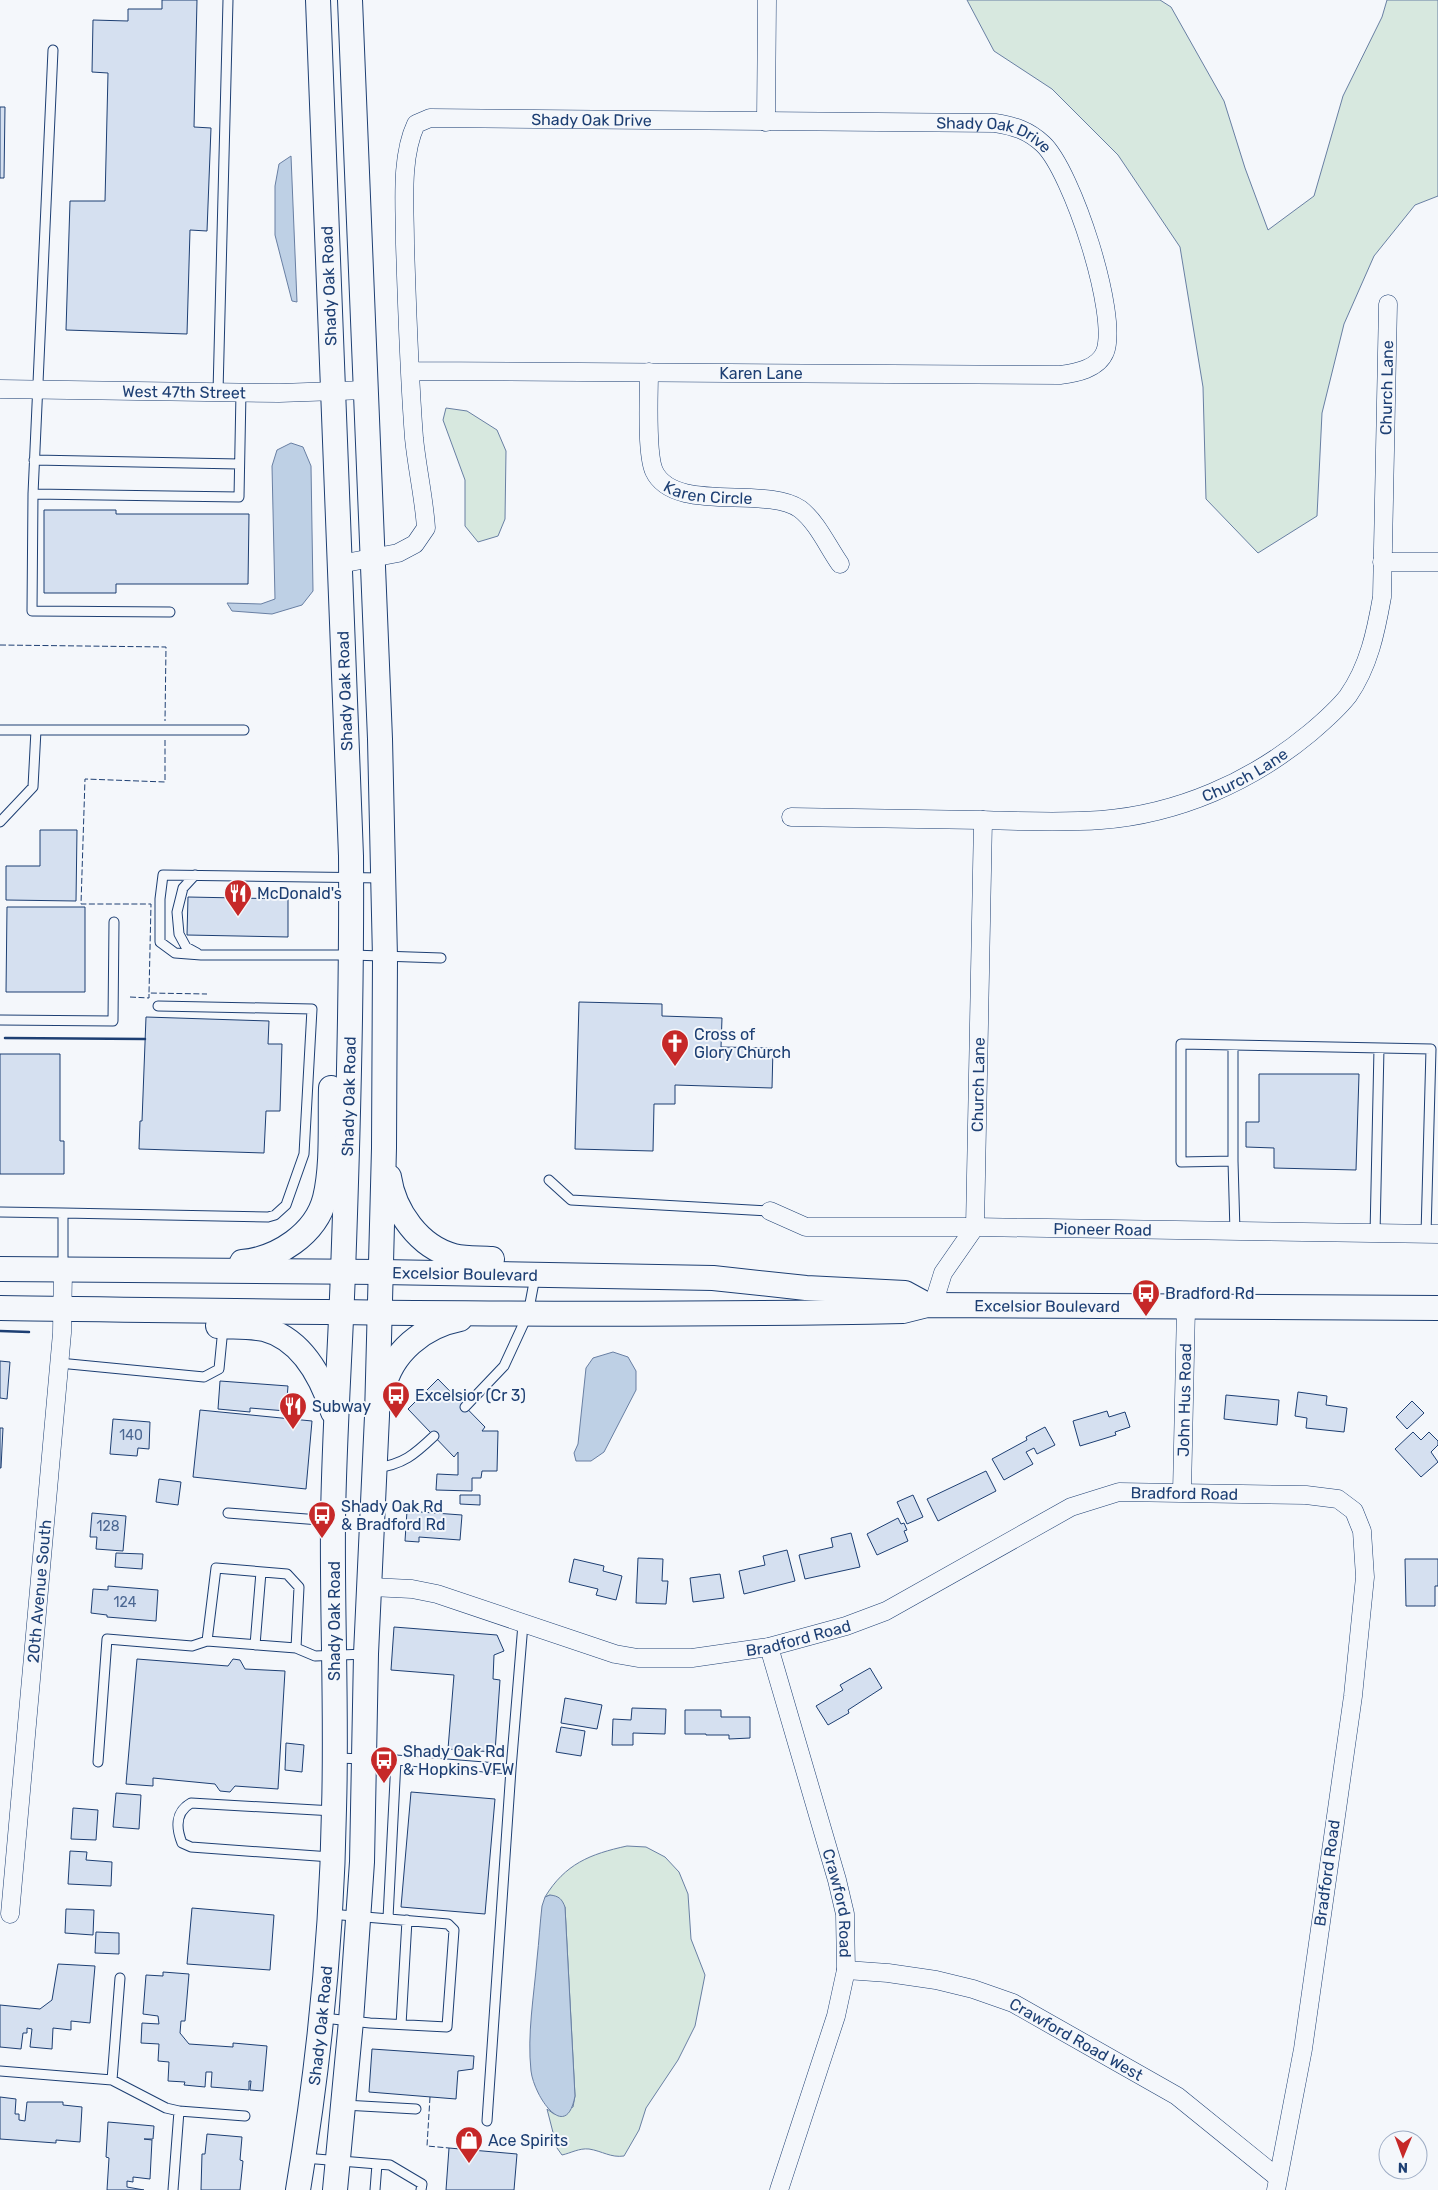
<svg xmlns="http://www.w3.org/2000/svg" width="1438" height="2190" font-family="Rubik,sans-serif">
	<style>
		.green { fill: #d7e8df; stroke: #687fa3 }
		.water { fill: #bed0e5; stroke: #687fa3 }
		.building { fill: #d5e0f0; stroke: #1d3f73 }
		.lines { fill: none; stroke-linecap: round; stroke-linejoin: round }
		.lane-casing { stroke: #1d3f73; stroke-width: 11 }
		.street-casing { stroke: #1d3f73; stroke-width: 19 }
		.secondary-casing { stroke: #1d3f73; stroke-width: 26 }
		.lane { stroke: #f4f7fb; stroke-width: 9 }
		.street { stroke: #f4f7fb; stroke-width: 18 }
		.secondary { stroke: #f4f7fb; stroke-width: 24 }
		.fence { stroke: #1d3f73; stroke-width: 1; stroke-dasharray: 6 2.5; stroke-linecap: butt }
		.wall { stroke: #1d3f73; stroke-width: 2.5 }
		.labels { text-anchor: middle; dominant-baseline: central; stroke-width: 4; stroke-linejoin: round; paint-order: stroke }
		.number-label { font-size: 14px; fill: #4b6792 }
		.street-label { font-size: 16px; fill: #1d3f73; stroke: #f4f7fb }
		.poi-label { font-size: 16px; fill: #1d3f73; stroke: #f4f7fb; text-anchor: start }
	</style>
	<rect width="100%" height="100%" fill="#f4f7fb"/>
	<!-- green -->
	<path class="green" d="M967,0H1160L1171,7L1224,101L1245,168L1268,230L1314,196L1343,96L1382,17L1387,0H1438V196L1415,205L1374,256L1344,324L1322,413L1317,516L1258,553L1206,499L1203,387L1180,247L1118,155L1052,89L994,51Z
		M446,408L467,411L497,430L506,451L505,519L498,536L478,542L465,526V480L443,420Z
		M627,1846L646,1847L665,1857L679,1872L688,1894L691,1939L705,1975L695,2026L678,2060L646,2108L639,2130L624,2156C611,2158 602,2151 589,2149C579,2148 571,2153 562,2155L557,2148L547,2109L554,2114L573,2107L575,2096L565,1907L550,1895L545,1897C565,1864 590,1854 627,1846Z"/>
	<!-- water -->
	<path class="water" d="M291,156L297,302L292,301L275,235V186L279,164Z
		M291,443L303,447L311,466L313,591L302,605L272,614L232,611L227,603L261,604L275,599L272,466L277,450Z
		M613,1352L628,1357L636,1371V1390L604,1452L591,1461H576L574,1453L578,1444L586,1368L593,1358Z
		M550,1895C559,1896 562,1899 565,1907L575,2096C566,2144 534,2096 531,2071C527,2034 534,1996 537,1959C539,1941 540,1923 542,1906L545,1897Z"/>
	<!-- building -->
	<path class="building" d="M162,0H197L194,127L211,128L207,231L190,230L187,334L66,330L70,201H105L108,73L92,72L93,20L128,21V9H162Z
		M0,107H5L4,178H0Z
		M44,510H116V514H249L248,584H116V593H44Z
		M40,830H77L76,901L6,900V866H40Z
		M188,897L288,899V937L187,935Z
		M7,907H85V992H6Z
		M579,1002L662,1004V1016L722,1018L721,1047L773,1048L772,1088L675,1085V1104H654L653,1151L575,1149Z
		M146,1017L269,1021L268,1044H282L280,1111H266L264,1153L139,1149L140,1121H142Z
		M0,1054H60V1141H64V1174H0Z
		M1259,1074H1359L1356,1170L1274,1168V1148L1246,1147V1122H1259Z
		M0,1361L10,1362L7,1399L0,1398Z
		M438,1379L485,1427L482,1431H498L497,1471H482L481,1478H472V1491L436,1490L437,1474L458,1475V1452L454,1457L408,1409Z
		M220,1381L288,1386L286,1411L250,1408V1412L218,1409Z
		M1298,1392L1327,1396L1326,1405L1347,1408L1344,1432L1306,1428L1307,1418L1295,1416Z
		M1226,1395L1279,1400L1277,1425L1224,1419Z
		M1412,1401L1424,1413L1407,1429L1396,1417Z
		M200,1410L312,1421L306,1489L193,1477Z
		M1107,1411L1109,1417L1125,1412L1130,1427L1115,1432L1116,1435L1080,1446L1073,1421Z
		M113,1419L150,1422L149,1449L138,1448L137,1456L110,1454Z
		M1045,1427L1055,1445L1037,1454L1034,1448L1026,1452L1033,1464L1004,1480L992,1459L1027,1440L1026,1437Z
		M0,1428H3L1,1468H0Z
		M1413,1432L1421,1440L1429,1432L1438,1441V1445L1431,1452L1438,1462L1421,1477L1395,1449Z
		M986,1471L996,1491L938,1521L927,1499Z
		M159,1479L181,1482L178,1505L156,1502Z
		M460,1495H480V1505L460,1504Z
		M913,1495L923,1517L907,1524L897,1502Z
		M407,1511L462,1515L460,1540L419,1537V1542L405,1541Z
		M92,1513L126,1516L123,1551L96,1549L97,1537H90Z
		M898,1518L901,1524L904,1523L907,1530L904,1531L908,1541L877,1555L867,1534Z
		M851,1533L860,1567L805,1579L799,1555L833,1547L831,1538Z
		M787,1550L795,1581L744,1594L739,1571L765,1565L763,1556Z
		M116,1553L143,1554L142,1569L115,1567Z
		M638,1558L663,1559L662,1581H668L666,1604L636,1603Z
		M574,1559L604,1566L603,1571L622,1576L616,1600L596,1595L598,1589L569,1582Z
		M1405,1559H1438V1586H1435V1606H1406Z
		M720,1574L724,1598L693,1602L690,1578Z
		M108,1586L158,1590L156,1621L107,1617V1615L91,1613L93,1589L108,1590Z
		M394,1627L497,1635L504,1651L494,1655L493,1679L500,1680L495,1752L448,1749L454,1675L391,1670Z
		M137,1659L228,1666L233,1659L240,1660L245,1669L285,1671L278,1789L235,1786L230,1792L220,1791L215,1784L153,1778V1786L126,1784Z
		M870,1668L882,1688L848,1710L849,1713L828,1725L816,1706L843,1690L840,1685Z
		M565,1698L602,1705L597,1729L561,1723Z
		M632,1708L666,1709L665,1734L633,1733V1745H612L613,1719L631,1720Z
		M685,1710H721V1717H750V1738L729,1739V1735H706V1734H685Z
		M561,1727L585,1731L581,1756L556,1752Z
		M286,1743L304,1745L302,1772L285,1770Z
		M411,1792L495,1799L485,1914L401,1907Z
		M116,1793L141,1795L139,1829L113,1827Z
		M73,1808L98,1810L96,1840L71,1839Z
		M70,1851L87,1852L86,1860L112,1862L111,1886L68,1884Z
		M192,1908L274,1915L270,1970L187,1964Z
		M66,1909L94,1910L93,1935L65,1933Z
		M96,1932L119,1933V1954L95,1953Z
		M58,1964L95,1966L90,2023L71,2021V2030L53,2028L52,2049L30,2047L32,2029L27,2028V2033H23L21,2049L0,2047V2005L40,2009L52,2000Z
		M163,1972L189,1974L185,2021H181L180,2033L189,2044L233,2047V2043L267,2046L263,2091L250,2090L251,2081H249V2090L211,2087L212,2072H206L205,2087L184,2085L185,2082L168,2081L169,2062L158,2061L159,2044L141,2043L142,2023L159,2024L158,2016L143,2014L146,1975L163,1976Z
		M372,2049L474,2056L473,2069L458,2071L456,2099L369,2092Z
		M0,2097L16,2099L15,2114H19V2120L25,2121L27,2102H63V2105L82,2107L80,2142L56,2140V2143L0,2139Z
		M108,2122L154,2126L153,2139H144L152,2140L150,2179L133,2177V2182L127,2181V2187L144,2190H107L109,2158L106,2157Z
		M207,2134L242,2137L240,2160L243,2161L240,2190H201L202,2154H205Z
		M449,2148L517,2154L514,2190H446Z"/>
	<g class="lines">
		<!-- lane casing -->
		<g class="lane-casing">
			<path id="lane" d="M53,50L33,494L239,497L241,392
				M218,392L228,0
				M34,460L239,464
				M33,494L32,611L170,612
				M0,730H36L33,787L0,822
				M36,730H244
				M195,875L183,888L177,912L179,934L186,947L197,953
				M383,878L163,875L160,899V942L175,953L201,955H352L441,958
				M0,1020L113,1021L114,922
				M1233,1161V1046
				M549,1180L571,1200L770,1211
				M0,1212L63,1213V1270
				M63,1213L268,1217L275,1215L286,1205L304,1154L312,1009L158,1006
				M1235,1232L1233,1161L1181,1162V1044L1431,1049L1426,1234
				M1375,1234L1379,1048
				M59,1363L204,1377L219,1369L223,1328
				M465,1407L504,1366L528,1314L535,1277
				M375,1468C403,1465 415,1454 434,1436
				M228,1513L333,1521
				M255,1645L261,1572
				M296,1648L299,1587L287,1574L216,1568L207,1641L296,1648L315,1656L366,1654
				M336,1758L396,1760L511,1769
				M98,1762L107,1639L192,1646L207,1641
				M331,1857L191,1847L182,1843C176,1828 175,1812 191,1803L334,1811
				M388,1918L396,1760
				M323,2018L370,2023L447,2027L454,1930L448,1924L330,1914
				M401,2025L407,1920
				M0,2071L112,2080L166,2108L179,2111L173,2190
				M112,2080L120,1978
				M344,2105L416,2109
				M179,2111L245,2116
				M487,2121L511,1769L523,1624
				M304,2158L390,2165L422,2184L421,2190
				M375,2190L377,2164"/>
		</g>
		<!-- street casing -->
		<g class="street-casing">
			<g id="street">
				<path d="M766,122L767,0"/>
				<path id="s1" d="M649,372C649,394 646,453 654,471C674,514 765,485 800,509C817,522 828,547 840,564"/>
				<path id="s2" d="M0,389L279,393L366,390"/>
				<path d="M1382,562H1438"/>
				<path id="s3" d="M340,564L398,553L415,544L426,528C424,498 417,468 414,438C409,373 407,309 405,244C405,206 400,158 416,124L430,118L995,123C1014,126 1028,130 1043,144C1072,171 1119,315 1105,352C1098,369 1076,373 1060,375L410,371"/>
				<path id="s4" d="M791,817C854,818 917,819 980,820C1020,821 1060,823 1101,820C1178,814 1251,782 1310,733C1323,722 1337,710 1348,696C1369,666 1376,631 1382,597L1388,304"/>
				<path id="s5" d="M770,1211L806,1227H975L1438,1234"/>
				<path id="s6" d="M933,1305L943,1273L975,1227L983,820"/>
				<path id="s7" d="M1182,1492L1186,1307"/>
				<path id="s8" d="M371,1587L412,1589L437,1594L615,1654L638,1658H692L769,1647L846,1626L886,1611L1071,1507L1119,1492L1306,1495L1338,1499L1354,1511L1362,1531L1365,1577L1353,1696L1303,2049L1276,2190"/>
				<path id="s9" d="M769,1647L837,1880L845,1914L846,1970L836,2016L779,2190"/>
				<path id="s10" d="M10,1914L62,1333L63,1270"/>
				<path id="s11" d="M846,1970L888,1973L936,1980L973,1989L1013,2003L1177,2096L1277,2177"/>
			</g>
		</g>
		<!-- secondary casing -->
		<g class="secondary-casing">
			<g id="secondary">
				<path d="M389,1177C394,1211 419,1247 454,1256C466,1259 480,1258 492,1259"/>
				<path d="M242,1262C277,1259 316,1234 325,1198C333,1165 330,1122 331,1088"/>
				<path id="s12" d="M0,1269L381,1272L713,1278L806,1288L905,1293L927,1305"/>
				<path id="s13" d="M0,1308C301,1312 602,1317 903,1311L927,1305L1438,1308"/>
				<path d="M218,1326C233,1327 249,1326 264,1329C302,1339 322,1378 333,1412"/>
				<path d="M383,1390C391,1352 424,1326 460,1319"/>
				<path id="s14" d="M298,2190C319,2064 332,1937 334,1809C337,1713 332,1617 333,1521C334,1438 340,1355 343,1272C348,1134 352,995 351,856L318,0"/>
				<path d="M335,2190L351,2021L362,1862L366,1654L377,1416L384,1148L385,958L380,739L350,0"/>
			</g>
		</g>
		<!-- lane -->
		<use href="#lane" class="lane"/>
		<!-- street -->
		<use href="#street" class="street"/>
		<!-- secondary -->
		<use href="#secondary" class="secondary"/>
		<!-- fence -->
		<path class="fence" d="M0,645L166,647L165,721
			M165,740V782L85,779L81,904H151L149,993L207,994
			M130,997L149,998V993
			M430,2097L427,2146L449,2148"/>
		<!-- wall -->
		<path class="wall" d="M5,1038L145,1039
			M0,1331L29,1332"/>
	</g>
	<!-- icons -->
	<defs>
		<g id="restaurant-pin" transform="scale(1.4375)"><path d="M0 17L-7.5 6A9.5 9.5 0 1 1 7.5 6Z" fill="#c62828" stroke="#f4f7fb"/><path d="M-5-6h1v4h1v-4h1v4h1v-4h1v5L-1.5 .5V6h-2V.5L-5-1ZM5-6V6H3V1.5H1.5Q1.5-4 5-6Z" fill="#fff"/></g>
		<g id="church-pin" transform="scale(1.4375)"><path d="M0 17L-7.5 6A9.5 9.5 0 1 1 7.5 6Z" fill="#c62828" stroke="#f4f7fb"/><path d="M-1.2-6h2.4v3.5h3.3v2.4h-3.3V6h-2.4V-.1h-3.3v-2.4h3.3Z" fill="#fff"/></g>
		<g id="bus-pin" transform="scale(1.4375)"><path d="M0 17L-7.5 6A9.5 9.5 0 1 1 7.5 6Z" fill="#c62828" stroke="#f4f7fb"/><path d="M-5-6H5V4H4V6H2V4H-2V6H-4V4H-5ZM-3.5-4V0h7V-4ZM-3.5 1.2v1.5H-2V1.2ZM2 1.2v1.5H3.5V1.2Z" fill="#fff"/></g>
		<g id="shop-pin" transform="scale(1.4375)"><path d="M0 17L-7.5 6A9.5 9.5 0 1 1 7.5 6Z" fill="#c62828" stroke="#f4f7fb"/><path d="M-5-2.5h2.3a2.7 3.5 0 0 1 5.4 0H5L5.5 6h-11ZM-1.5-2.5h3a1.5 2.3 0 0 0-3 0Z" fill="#fff"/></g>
	</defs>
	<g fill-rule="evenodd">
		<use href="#restaurant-pin" x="238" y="893"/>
		<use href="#church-pin" x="675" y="1043"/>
		<use href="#bus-pin" x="1146" y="1293"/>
		<use href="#bus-pin" x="396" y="1395"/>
		<use href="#restaurant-pin" x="293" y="1406"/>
		<use href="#bus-pin" x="322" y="1515"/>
		<use href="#bus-pin" x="384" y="1760"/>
		<use href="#shop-pin" x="469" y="2140"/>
	</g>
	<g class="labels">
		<!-- number labels -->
		<g class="number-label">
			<text x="131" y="1435">140</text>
			<text x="108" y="1526">128</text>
			<text x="125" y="1602">124</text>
		</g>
		<!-- street labels -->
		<g class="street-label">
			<text stroke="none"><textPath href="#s3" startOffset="681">Shady Oak Drive</textPath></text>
			<text stroke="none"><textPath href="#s3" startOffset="1086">Shady Oak Drive</textPath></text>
			<text transform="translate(329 286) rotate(-92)">Shady Oak Road</text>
			<text x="761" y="373">Karen Lane</text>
			<text stroke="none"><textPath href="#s4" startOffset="908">Church Lane</textPath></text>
			<text stroke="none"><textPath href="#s2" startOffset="184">West 47th Street</textPath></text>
			<text stroke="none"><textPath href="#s1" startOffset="162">Karen Circle</textPath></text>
			<text transform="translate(345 691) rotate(-92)">Shady Oak Road</text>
			<text stroke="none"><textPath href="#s4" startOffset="462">Church Lane</textPath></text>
			<text stroke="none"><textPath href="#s6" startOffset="232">Church Lane</textPath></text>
			<text stroke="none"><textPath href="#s14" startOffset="1096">Shady Oak Road</textPath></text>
			<text stroke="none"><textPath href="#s5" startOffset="336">Pioneer Road</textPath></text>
			<text stroke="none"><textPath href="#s12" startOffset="465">Excelsior Boulevard</textPath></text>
			<text stroke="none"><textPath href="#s13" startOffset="1048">Excelsior Boulevard</textPath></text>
			<text stroke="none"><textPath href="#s7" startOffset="92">John Hus Road</textPath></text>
			<text stroke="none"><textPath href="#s8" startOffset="860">Bradford Road</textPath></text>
			<text stroke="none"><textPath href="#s10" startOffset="324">20th Avenue South</textPath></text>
			<text transform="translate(334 1621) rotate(-90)">Shady Oak Road</text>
			<text stroke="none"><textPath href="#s8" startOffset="440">Bradford Road</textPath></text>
			<text transform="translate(1327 1873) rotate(-82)">Bradford Road</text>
			<text stroke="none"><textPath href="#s9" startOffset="266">Crawford Road</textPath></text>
			<text stroke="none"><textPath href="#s14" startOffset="166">Shady Oak Road</textPath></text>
			<text stroke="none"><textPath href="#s11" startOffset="244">Crawford Road West</textPath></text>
		</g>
		<!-- poi labels -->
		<g class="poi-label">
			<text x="257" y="893">McDonald's</text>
			<text x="694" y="1034">Cross of<tspan x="694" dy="18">Glory Church</tspan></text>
			<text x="1165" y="1293">Bradford Rd</text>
			<text x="415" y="1395">Excelsior (Cr 3)</text>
			<text x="312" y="1406">Subway</text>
			<text x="341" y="1506">Shady Oak Rd<tspan x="341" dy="18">&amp; Bradford Rd</tspan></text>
			<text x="403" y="1751">Shady Oak Rd<tspan x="403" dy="18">&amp; Hopkins VFW</tspan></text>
			<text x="488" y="2140">Ace Spirits</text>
		</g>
	</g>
	<!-- north arrow -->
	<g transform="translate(1403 2155) rotate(181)"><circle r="24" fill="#f4f7fb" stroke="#9eadc5"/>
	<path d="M0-4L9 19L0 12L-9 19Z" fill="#c62828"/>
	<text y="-8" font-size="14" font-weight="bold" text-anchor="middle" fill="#1d3f73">N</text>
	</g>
</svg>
